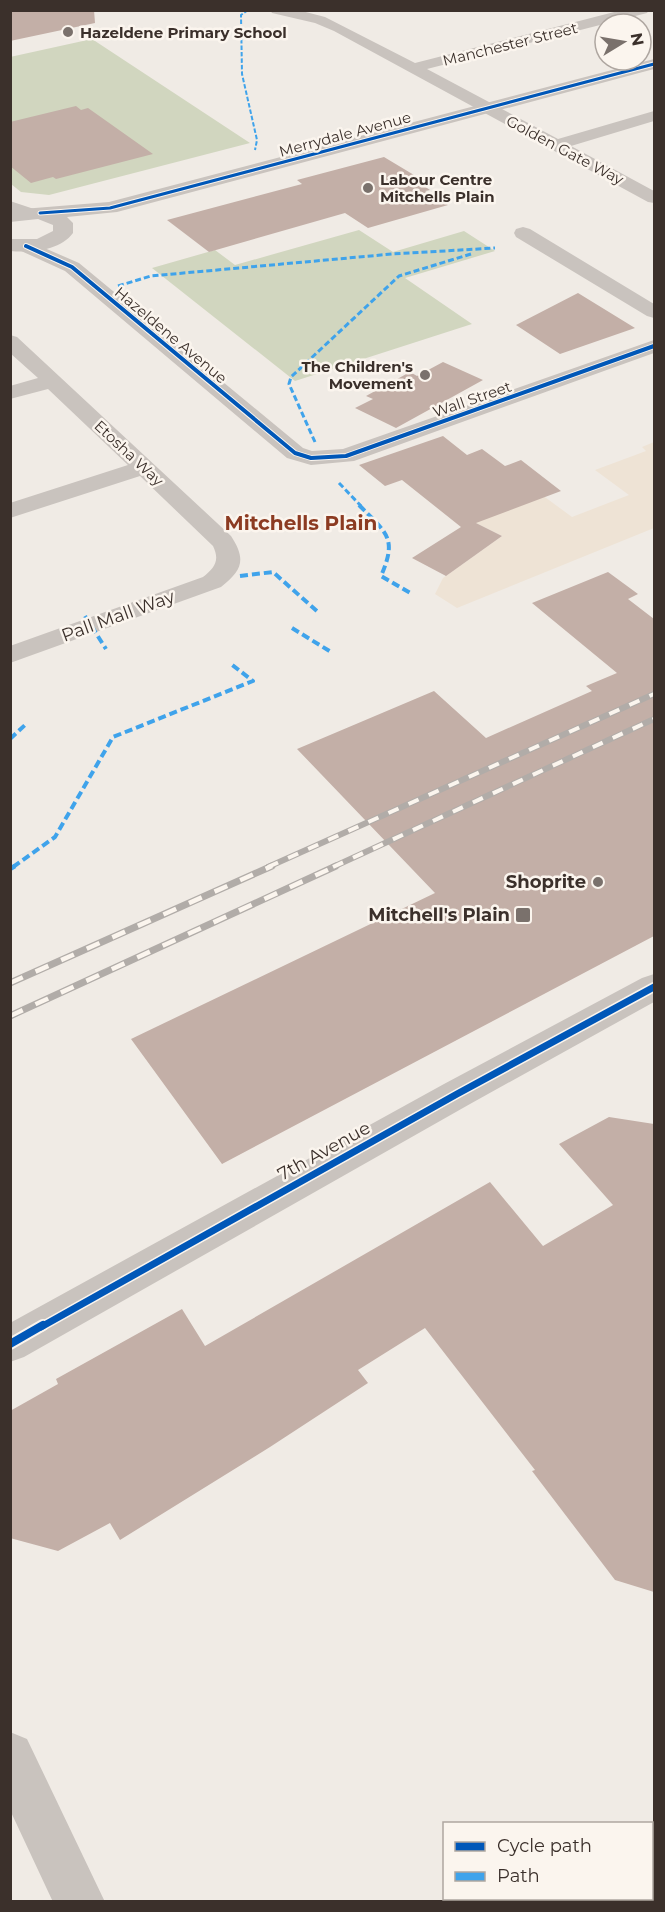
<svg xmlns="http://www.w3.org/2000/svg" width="665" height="1912" font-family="Montserrat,sans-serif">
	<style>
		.green { fill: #d1d6bf }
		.plaza { fill: #eee3d5 }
		.building { fill: #c3afa7 }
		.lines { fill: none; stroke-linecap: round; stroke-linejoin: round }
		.minor { fill: #c9c3be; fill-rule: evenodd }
		.tertiary { fill: #c9c3be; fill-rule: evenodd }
		.rail-far1-casing { stroke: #b1aca8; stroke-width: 6 }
		.rail-casing { stroke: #b1aca8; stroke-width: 7 }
		.rail-far1 { stroke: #fbf5ee; stroke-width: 4; stroke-dasharray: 11; stroke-linecap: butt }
		.rail { stroke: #fbf5ee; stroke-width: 4.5; stroke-dasharray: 14; stroke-linecap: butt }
		.quiet-far3 { stroke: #3fa3eb; stroke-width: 2; stroke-dasharray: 4.5 2; stroke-linecap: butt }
		.quiet-far2 { stroke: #3fa3eb; stroke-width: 3; stroke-dasharray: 6 3; stroke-linecap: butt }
		.quiet-far1 { stroke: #3fa3eb; stroke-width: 4; stroke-dasharray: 8 4; stroke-linecap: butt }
		.quiet { stroke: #3fa3eb; stroke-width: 4.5; stroke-dasharray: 10 4.5; stroke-linecap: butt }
		.cycleway-far3-casing { stroke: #fbf5ee; stroke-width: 5 }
		.cycleway-far2-casing { stroke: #fbf5ee; stroke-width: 6 }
		.cycleway-far1-casing { stroke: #fbf5ee; stroke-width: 10 }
		.cycleway-casing { stroke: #fbf5ee; stroke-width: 12 }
		.cycleway-far3 { stroke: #0057b8; stroke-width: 3 }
		.cycleway-far2 { stroke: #0057b8; stroke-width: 4 }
		.cycleway-far1 { stroke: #0057b8; stroke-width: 7 }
		.cycleway { stroke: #0057b8; stroke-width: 8 }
		.poi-dot { fill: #7a716c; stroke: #fbf5ee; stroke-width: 2 }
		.labels { text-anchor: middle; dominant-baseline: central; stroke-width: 5; stroke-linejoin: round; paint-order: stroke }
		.far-poi-label { font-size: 15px; font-weight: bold; fill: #3b302b; stroke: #fbf5ee; text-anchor: start }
		.far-street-label { font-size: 15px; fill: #3b302b; stroke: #fbf5ee }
		.street-label { font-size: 18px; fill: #3b302b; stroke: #fbf5ee }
		.poi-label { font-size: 18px; font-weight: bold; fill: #3b302b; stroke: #fbf5ee; text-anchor: end }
		.far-district-label { font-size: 20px; font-weight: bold; fill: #8c3b22; stroke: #fbf5ee }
	</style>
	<rect width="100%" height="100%" fill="#f0ebe5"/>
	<!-- green -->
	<path class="green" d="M92,39L250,143L49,195L21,192L11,184L10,57Z
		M359,230L393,252L464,231L495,251L405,278L472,324L295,381L152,268L215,250L235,265Z"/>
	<!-- plaza -->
	<path class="plaza" d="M654,442V528L457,608L435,594L443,578L502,536L464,517L538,492L572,517L629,495L595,470L646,451L642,447Z"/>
	<!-- building -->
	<path class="building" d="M10,10H94L95,23L10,41Z
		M76,106L81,110L88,108L153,154L56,179L53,177L31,183L10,166V122Z
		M384,157L429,184L424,186L430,190L425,191L448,205L368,228L345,213L209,252L167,220L302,184L297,180Z
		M578,293L635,328L560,354L516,325Z
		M443,362L483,380L396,428L355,408L373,399L366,396L410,372L417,376Z
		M443,436L467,455L482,449L505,466L521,460L561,491L476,523L502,536L446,576L412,558L461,527L402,480L385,486L359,465Z
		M608,572L638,594L628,599L654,619V936L222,1164L131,1039L435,893L297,749L434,691L486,738L592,691L586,686L617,673L532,603Z
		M609,1117L654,1124V1592L615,1580L532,1471L535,1470L425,1328L358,1370L368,1383L270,1447L120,1540L110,1523L58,1551L10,1538V1411L58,1384L56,1379L182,1309L205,1346L490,1182L543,1246L613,1205L559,1144Z"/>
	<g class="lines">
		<!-- minor -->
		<path class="minor" d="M270,10H298L325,17L415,63L622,10H649L647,13L427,69L558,139L654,111V121L571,146L654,191V203L648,202L334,31L315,23L272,13Z
			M10,201L34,209L37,213L34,217L28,218L10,213Z
			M523,227L530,229L654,304V318L647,316L516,237L514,233L516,229Z
			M26,240L79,263L303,448L312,451L343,449L654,340V353L354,461L311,465L287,458L65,271L19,250L17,246L19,242Z
			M10,335L17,337L231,536C246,559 243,570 221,587L10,663V646L203,577C215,568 220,560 213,546L140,476L10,518V503L128,465L48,389L10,399V386L38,378L10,353Z"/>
		<!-- tertiary -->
		<path class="tertiary" d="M654,59V69L117,212L67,217L73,223V233C60,251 30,253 10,251V239H37L53,231V225L38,219L10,222V210L109,202Z
			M654,974V1002L470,1104L24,1357L10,1362V1323L444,1084L642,978Z
			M10,1732L27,1739L105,1902H53L10,1810Z"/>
		<!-- rail-far1 casing -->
		<g class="rail-far1-casing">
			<path id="rail-far1" d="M268,867L654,694
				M333,867L654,719"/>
		</g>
		<!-- rail casing -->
		<g class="rail-casing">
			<path id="rail" d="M10,983L272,866
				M10,1016L336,866"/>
		</g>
		<!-- rail-far1 -->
		<use href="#rail-far1" class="rail-far1"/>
		<!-- rail -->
		<use href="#rail" class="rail"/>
		<!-- quiet-far3 -->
		<path class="quiet-far3" d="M248,10L241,15L242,74L257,140L255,150"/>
		<!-- quiet-far2 -->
		<path class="quiet-far2" d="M118,286L151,276L392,254L495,248
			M315,442L289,384L291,377L399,276L471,254
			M339,483L361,506"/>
		<!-- quiet-far1 -->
		<path class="quiet-far1" d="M359,505C386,533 398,537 381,576L412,594
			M240,576L273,572L319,613
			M85,616L106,649
			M292,628L331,652
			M10,739L25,725
			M13,867L55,837L113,737L253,681L231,664"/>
		<!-- quiet -->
		<path class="quiet" d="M10,869L15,866"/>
		<!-- cycleway-far3 casing -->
		<g class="cycleway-far3-casing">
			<path id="cycleway-far3" d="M40,213L110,208L654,64"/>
		</g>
		<!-- cycleway-far2 casing -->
		<g class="cycleway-far2-casing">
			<path id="cycleway-far2" d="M26,246L72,267L295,453L311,458L346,456L654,346"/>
		</g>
		<!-- cycleway-far1 casing -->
		<g class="cycleway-far1-casing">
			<path id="cycleway-far1" d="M41,1327L457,1094L654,987"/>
		</g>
		<!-- cycleway casing -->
		<g class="cycleway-casing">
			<path id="cycleway" d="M10,1344L43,1325"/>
		</g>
		<!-- cycleway-far3 -->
		<use href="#cycleway-far3" class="cycleway-far3"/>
		<!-- cycleway-far2 -->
		<use href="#cycleway-far2" class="cycleway-far2"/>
		<!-- cycleway-far1 -->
		<use href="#cycleway-far1" class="cycleway-far1"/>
		<!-- cycleway -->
		<use href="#cycleway" class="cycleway"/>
	</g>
	<!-- markers -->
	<g class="poi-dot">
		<circle cx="68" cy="32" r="6"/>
		<circle cx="368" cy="188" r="6"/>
		<circle cx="425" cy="375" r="6"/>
		<circle cx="598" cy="882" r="6"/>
		<rect x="515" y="907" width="16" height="16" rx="3"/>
	</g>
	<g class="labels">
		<!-- far-poi labels -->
		<g class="far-poi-label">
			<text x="80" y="32">Hazeldene Primary School</text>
			<text x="380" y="179">Labour Centre<tspan x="380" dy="17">Mitchells Plain</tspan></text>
			<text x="413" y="366" text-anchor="end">The Children's<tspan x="413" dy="17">Movement</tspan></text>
		</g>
		<!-- far-street labels -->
		<g class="far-street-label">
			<text transform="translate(510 44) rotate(-14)">Manchester Street</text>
			<text transform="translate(345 134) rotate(-15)">Merrydale Avenue</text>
			<text transform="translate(565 150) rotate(28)">Golden Gate Way</text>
			<text transform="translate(171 335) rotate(40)">Hazeldene Avenue</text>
			<text transform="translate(472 399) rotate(-19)">Wall Street</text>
			<text transform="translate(129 453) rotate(43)">Etosha Way</text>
		</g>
		<!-- street labels -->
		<g class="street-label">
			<text transform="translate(118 616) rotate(-20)">Pall Mall Way</text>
			<text transform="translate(324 1151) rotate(-29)">7th Avenue</text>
		</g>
		<!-- poi labels -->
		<g class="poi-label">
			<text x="586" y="882">Shoprite</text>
			<text x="510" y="915">Mitchell's Plain</text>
		</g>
		<!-- far-district labels -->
		<g class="far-district-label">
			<text x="301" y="523">Mitchells Plain</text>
		</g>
	</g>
	<!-- border -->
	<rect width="665" height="1912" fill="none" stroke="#3b302b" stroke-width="24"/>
	<!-- legend -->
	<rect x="443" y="1822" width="210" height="78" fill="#fbf5ee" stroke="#aea6a0" stroke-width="1.5"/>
	<rect x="455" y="1842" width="30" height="9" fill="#0057b8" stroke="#aea6a0" stroke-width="1.5"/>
	<text x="497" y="1852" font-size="18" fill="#3b302b">Cycle path</text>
	<rect x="455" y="1872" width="30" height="9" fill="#3fa3eb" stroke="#aea6a0" stroke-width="1.5"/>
	<text x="497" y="1882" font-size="18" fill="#3b302b">Path</text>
	<!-- north arrow -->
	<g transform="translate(623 42) rotate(79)"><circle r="28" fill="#fbf5ee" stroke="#aea6a0" stroke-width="1.5"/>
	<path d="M0-4.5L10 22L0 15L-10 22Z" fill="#7a716c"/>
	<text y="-9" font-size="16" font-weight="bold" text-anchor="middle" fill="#3b302b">N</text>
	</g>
</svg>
